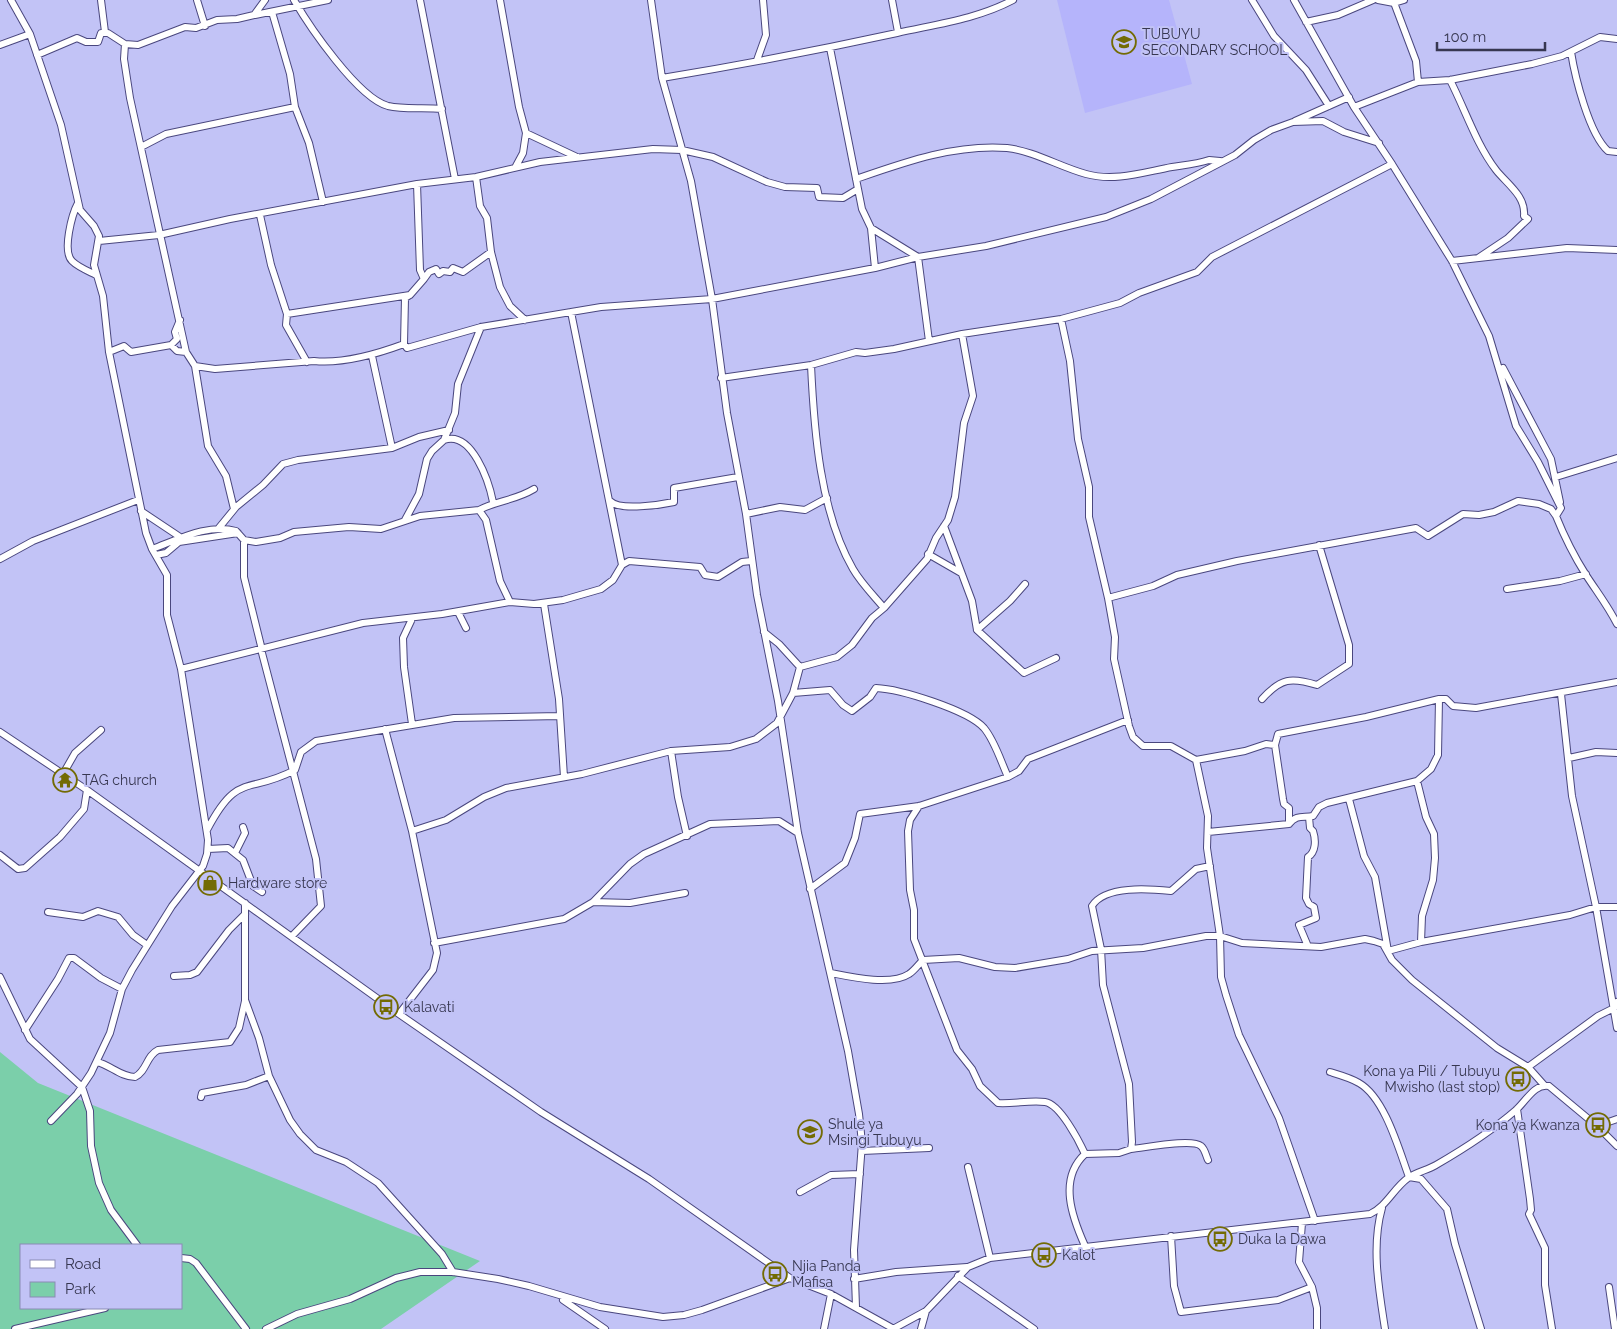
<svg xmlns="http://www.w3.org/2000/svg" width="1617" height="1329" font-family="Raleway,sans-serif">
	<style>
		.built { fill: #b5b4fb }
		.green { fill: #7bcfaa; fill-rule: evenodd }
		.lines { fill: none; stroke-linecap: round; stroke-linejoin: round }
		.minor-casing { stroke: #4a477e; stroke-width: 8 }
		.minor { stroke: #fff; stroke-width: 6 }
		.labels { text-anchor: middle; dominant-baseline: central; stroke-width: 4; stroke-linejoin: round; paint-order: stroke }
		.poi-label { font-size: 14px; fill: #373751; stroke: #c2c3f6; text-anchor: start }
	</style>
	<rect width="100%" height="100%" fill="#c2c3f6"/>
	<!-- built -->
	<path class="built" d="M1057,0H1169L1192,84L1085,113Z"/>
	<!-- green -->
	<path class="green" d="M0,1052L38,1083L480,1261L381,1329H0ZM21,1245H181V1308H21Z"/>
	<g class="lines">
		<!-- minor casing -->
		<g class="minor-casing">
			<path id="minor" d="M11,0L30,34L61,125L80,210L94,226L99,236L94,265L103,296L109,352L146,533L152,549L167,575V615L181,669L208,840L207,854L203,866L172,906L132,970L122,989L110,1033L91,1073L77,1094L51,1121
				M101,0L105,32
				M197,0L205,26
				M294,0C309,26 358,98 388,106C405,110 424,107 442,109
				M420,0L455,179
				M500,0L519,107L526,133L523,153L516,166
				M651,0L662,78L691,181L712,299L727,413L746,514L757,595L778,701L798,833L848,1051L859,1114L862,1143L854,1250L856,1307
				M892,0L898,32
				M1252,0L1274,36L1306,70L1329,106
				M1294,0L1354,107L1392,164L1452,261L1489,336L1516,426L1538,462L1561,508L1556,516C1564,536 1574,556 1586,575C1597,592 1608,606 1617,624
				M1378,0L1394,3L1404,0
				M1393,0L1416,61L1418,82
				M272,12L290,74L295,107L309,143L323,202
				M255,15L328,0
				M1306,22L1338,15L1373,0
				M125,44L124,59L130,98L186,352
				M0,45L30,34
				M830,48L862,209L871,228L918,257L929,341
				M1571,52C1575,77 1589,134 1608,151L1617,152
				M37,55L77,38L86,42H98L101,33H108L125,44L138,45L185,27L196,28L217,20L237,19L254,15L265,0
				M757,60L766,35L763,0
				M662,78C741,65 819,50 897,33C937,24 977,19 1013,0
				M1450,80C1465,109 1476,144 1496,170C1507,184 1526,196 1524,216L1528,219L1508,238L1478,258
				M1354,107L1418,82L1450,80L1532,64L1562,56L1600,37L1617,39
				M1295,121L1349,97
				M526,133L577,157
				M141,147L166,134L295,107
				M476,177L480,206L487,218L491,252L500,287L510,306L525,320
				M856,179C905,162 955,144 1007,148C1034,151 1060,167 1086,174C1115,182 1144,172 1172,167C1185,165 1197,164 1209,160L1220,161
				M78,203C72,214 62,251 72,261C78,267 88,271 96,275
				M260,215L271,265L287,314L286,325L307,362
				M871,228L875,268
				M99,241L159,235L230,219L417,184L476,177L540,162L653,149L682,150L713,157L767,182L785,187L817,188L819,197L843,198L858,189
				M1452,261L1567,248L1617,250
				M424,279L429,272L436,269L439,274L443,271L450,272L453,268L463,272L491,252
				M571,312L622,565
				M287,314L410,295L424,279L420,270L417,184
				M1061,319L1070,361L1078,439L1089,487V517L1108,598L1115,637L1114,659L1129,726L1133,737L1143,746H1171L1196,760L1245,751L1266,744L1275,745L1278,734L1366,717L1439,699H1446L1453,706L1476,708L1617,682
				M404,344L405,298L410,295
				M171,345L177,339L175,332L180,320
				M109,352L124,346L131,352L171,345L177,351L186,352L195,366L215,369L314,361C343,364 377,354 404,344L407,348L481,327L601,307L712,299L875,268L918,257L986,246L1106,217L1151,199L1235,155L1254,140L1271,130L1293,122L1323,121L1344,132L1379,143
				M372,356L392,448
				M811,365C814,430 820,512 853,569C861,583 874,596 884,608
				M195,366L208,446L226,476L234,509
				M1503,368L1551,459L1560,502
				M721,378L811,365L856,352L865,353L894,349L962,334L1061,319L1120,303L1139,293L1197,272L1212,257L1392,164
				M444,440C472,430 489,482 493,502
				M1556,477L1617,458
				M610,501C619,511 660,505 674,502V488L738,477
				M479,510C498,500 514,501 534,489
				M141,511L180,537
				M746,514L780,507L805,510L827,498
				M405,520L419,494L427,459L432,451L444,440L455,413L458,384L481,327
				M944,526L972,601L977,630L1024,673L1056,658
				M218,529L236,507L263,485L283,464L298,460L392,448L419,437L449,430
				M244,540V577L262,650
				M152,549C177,540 208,523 236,531L244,540L256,542L280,538L294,532L349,527L381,529L420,516L479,510L486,520L500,581L510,602
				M928,554L961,573
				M156,555L166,553L179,542L238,533
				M0,559L33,541L138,500
				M1507,589L1560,581L1586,574
				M1108,598L1153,586L1177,575L1237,561L1416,528L1428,536L1463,514L1479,515L1494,512L1518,501L1539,504L1551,509L1556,516
				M544,604L559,699L564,777
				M458,612L466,628
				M411,621L403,638L404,667L412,724
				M977,630L1010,601L1025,584
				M764,632L779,644L800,667
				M262,653L316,859L321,906L292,936
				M181,669L363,623L442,614L510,602L534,604L563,600L601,589L613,580L622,565L629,561L700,567L705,575L718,577L742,562L751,561
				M793,693L830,690L843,705L852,711L870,697L876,688C900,689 968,710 984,728C995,741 1001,762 1008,777
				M1561,694L1572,796L1596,907L1617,1028
				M1262,699C1281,678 1291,677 1317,685L1349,664V645L1319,545
				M385,729L412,831L437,953L433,970L399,1014
				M0,732L87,790L399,1014L541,1112L649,1179L790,1278L831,1294L894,1329
				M1275,745L1283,799L1284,804L1289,808V824
				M671,751L678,797L687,836
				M1569,758L1596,752L1617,753
				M1196,760L1208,816L1207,848L1220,936L1221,977L1226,995L1239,1035L1279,1118L1315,1221
				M63,774L75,753L101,730
				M1349,799L1364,856L1375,877L1388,951L1421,942L1570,915L1596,907H1617
				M919,806L910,820L908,831L910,890L914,910V939L957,1050L972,1069L980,1086L998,1103C1014,1104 1030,1100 1045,1102C1060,1104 1079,1141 1085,1154
				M207,830C238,771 247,795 295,770L301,752L316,741L454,718L560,716
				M412,831L446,820L484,797L506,788L582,774L671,751L730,747L756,739L777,723L793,693L800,667L837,657L852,645L872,618L884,608L927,559L936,538L948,520L955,497L964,423L973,396L962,334
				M1208,832L1289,824C1297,814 1303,818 1313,816L1319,807L1327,803L1417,781
				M208,849L228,848L243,860L253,886L262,892
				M235,853L245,833L243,827
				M0,855L18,869L25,868L60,837L84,809L87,790
				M810,889L845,863L855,838L860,814L919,806L1008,777L1019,771L1028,759L1128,720
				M593,902L630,903L685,893
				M245,903V1000L259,1038L269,1076L290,1120L300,1134L316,1150L346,1162L378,1183L442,1254L453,1272
				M48,912L83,917L98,911L118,917L133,935L147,945
				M1421,942L1422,916L1433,880L1435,858L1434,834L1426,817L1417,781L1431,769L1438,755L1439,699
				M434,943L564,919L593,902L630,864L644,854L710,824L779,821L798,833
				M1307,944L1299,925L1316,918L1314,907L1309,904L1306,898L1308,857C1316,852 1316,840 1313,831L1310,828L1309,817
				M831,973C851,977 891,986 909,974C914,971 919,964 923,960L959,958L995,967L1015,968L1068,959L1092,951L1143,948L1206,936H1220L1242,943L1321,947L1365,939L1374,941L1383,944L1392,960L1412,980L1497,1048L1528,1067L1544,1085
				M174,976L190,975L197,972L229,930L245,914
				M0,977L30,1039L82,1087L90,1111L91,1146L99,1183L111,1210L137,1245
				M25,1030L58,979L69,958H74L101,978L122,989
				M97,1062C110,1065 121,1077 135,1077C147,1071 146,1056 158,1050L230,1042L239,1028L245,1001
				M1528,1067L1598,1016L1614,1008L1617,1002
				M1330,1072C1340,1075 1351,1078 1359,1083C1385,1098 1399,1150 1409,1177L1421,1179L1447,1209L1455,1244L1481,1329
				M201,1097L202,1093L246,1085L269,1076
				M1517,1109L1530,1199L1531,1210L1529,1214L1545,1248V1285L1552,1329
				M1597,1126L1617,1146
				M1131,1149C1144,1148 1192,1138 1201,1146C1205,1149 1206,1156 1208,1160
				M862,1151L929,1148
				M968,1167L990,1258
				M800,1192L831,1175L860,1174
				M1382,1208C1371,1247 1379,1290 1385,1329
				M1302,1223L1299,1262L1312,1287L1317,1308V1329
				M1171,1236L1174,1286L1181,1312L1278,1300L1312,1287
				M1085,1246C1072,1217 1058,1179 1085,1154L1119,1153L1131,1149L1132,1142L1129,1084L1103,985L1101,949L1092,906C1105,885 1150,889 1171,891L1196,869L1210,866
				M181,1258L190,1259L196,1263L246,1329
				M958,1276L1034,1329
				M854,1279L896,1272L967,1267
				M1609,1287L1615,1329
				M563,1300L605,1329
				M15,1329L105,1308
				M266,1329L297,1314L350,1299L396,1278L420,1272H453L498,1279L529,1286L600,1307L663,1317L684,1315L702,1310L790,1278
				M824,1329L831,1294
				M893,1329L926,1311L968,1267L990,1258L1370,1214C1387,1206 1393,1189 1408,1178C1416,1172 1428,1170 1436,1165C1462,1150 1494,1129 1516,1110C1526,1101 1535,1083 1549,1086L1597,1126L1617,1119
				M921,1329L926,1311"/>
		</g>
		<!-- minor -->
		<use href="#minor" class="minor"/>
	</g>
	<!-- icons -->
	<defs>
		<g id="school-ring" transform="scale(1.25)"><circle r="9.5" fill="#c2c3f6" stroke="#736b04" stroke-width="1.5"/><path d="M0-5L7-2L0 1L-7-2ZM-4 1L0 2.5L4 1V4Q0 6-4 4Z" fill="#736b04"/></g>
		<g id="temple-ring" transform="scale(1.25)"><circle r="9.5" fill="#c2c3f6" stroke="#736b04" stroke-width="1.5"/><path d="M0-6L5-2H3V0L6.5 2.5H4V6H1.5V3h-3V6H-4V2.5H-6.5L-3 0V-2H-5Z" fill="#736b04"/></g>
		<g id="shop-ring" transform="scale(1.25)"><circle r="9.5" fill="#c2c3f6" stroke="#736b04" stroke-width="1.5"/><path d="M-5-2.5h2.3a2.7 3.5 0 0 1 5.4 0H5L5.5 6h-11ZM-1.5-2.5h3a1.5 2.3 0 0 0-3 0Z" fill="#736b04"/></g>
		<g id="bus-ring" transform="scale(1.25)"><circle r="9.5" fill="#c2c3f6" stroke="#736b04" stroke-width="1.5"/><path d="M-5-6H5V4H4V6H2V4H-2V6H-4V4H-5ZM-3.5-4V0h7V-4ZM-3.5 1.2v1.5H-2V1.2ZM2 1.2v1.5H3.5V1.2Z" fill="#736b04"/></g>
	</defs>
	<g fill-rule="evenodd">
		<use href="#school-ring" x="1124" y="42"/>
		<use href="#temple-ring" x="65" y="780"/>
		<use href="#shop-ring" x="210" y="883"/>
		<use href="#bus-ring" x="386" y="1007"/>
		<use href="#bus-ring" x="1518" y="1079"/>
		<use href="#bus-ring" x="1598" y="1125"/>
		<use href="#school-ring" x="810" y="1132"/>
		<use href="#bus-ring" x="1220" y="1239"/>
		<use href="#bus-ring" x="1044" y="1255"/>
		<use href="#bus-ring" x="775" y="1274"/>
	</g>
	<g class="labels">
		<!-- poi labels -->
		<g class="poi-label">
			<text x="1142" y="34">TUBUYU<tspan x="1142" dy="16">SECONDARY SCHOOL</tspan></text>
			<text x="82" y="780">TAG church</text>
			<text x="228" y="883">Hardware store</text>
			<text x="404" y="1007">Kalavati</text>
			<text x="1500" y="1071" text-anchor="end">Kona ya Pili / Tubuyu<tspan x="1500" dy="16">Mwisho (last stop)</tspan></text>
			<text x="828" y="1124">Shule ya<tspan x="828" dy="16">Msingi Tubuyu</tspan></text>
			<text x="1580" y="1125" text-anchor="end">Kona ya Kwanza</text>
			<text x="1238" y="1239">Duka la Dawa</text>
			<text x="1062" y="1255">Kalot</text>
			<text x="792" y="1266">Njia Panda<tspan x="792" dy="16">Mafisa</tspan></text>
		</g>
	</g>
	<!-- legend -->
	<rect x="20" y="1244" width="162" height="65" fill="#c2c3f6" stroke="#8a8bb4"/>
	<rect x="30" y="1260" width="25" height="8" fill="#ffffff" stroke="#8a8bb4"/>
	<text x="65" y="1269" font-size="15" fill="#373751">Road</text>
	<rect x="30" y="1282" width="25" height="15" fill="#7bcfaa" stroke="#8a8bb4"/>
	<text x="65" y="1294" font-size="15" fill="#373751">Park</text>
	<!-- scale -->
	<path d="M1437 42v8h108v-8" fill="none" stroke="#373751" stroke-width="2.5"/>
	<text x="1444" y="42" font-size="15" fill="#373751" stroke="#c2c3f6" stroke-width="4" paint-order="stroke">100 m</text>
</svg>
